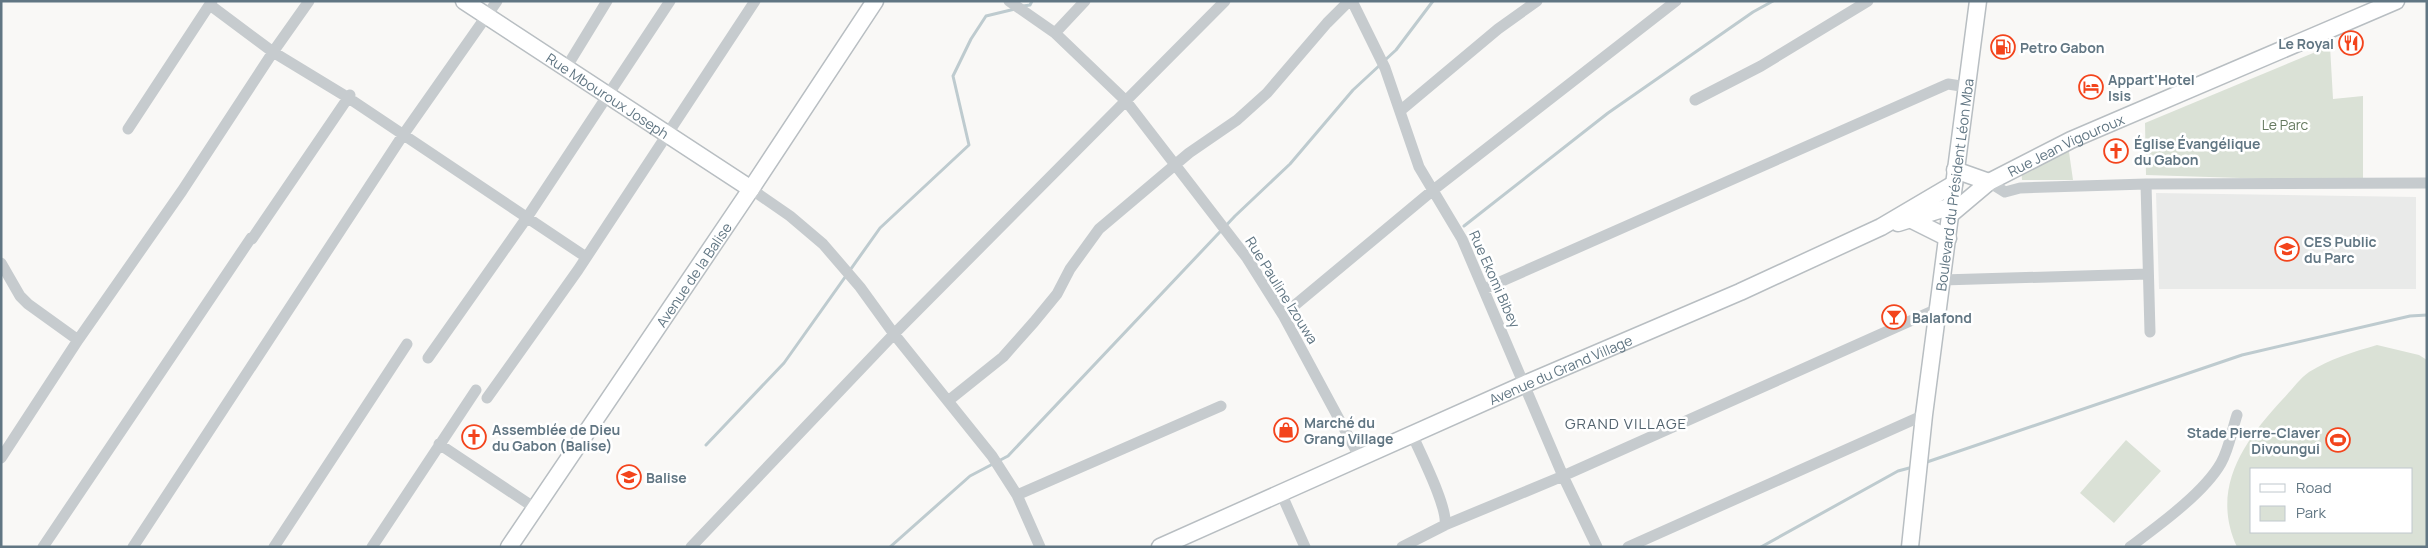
<svg xmlns="http://www.w3.org/2000/svg" width="2428" height="548" font-family="Manrope,sans-serif">
	<style>
		.built { fill: #e9eae9 }
		.green { fill: #dae1d6; fill-rule: evenodd }
		.lines { fill: none; stroke-linecap: round; stroke-linejoin: round }
		.stream { stroke: #becbcf; stroke-width: 3 }
		.secondary-casing { stroke: #b8bec2; stroke-width: 19 }
		.street { stroke: #c6cbce; stroke-width: 11 }
		.secondary { stroke: #fff; stroke-width: 16 }
		.labels { text-anchor: middle; dominant-baseline: central; stroke-width: 5; stroke-linejoin: round; paint-order: stroke }
		.poi-label { font-size: 14px; font-weight: bold; fill: #617683; stroke: #fff; text-anchor: start }
		.street-label { font-size: 14px; fill: #617683; stroke: #fff }
		.park-label { font-size: 14px; fill: #667a60; stroke: #fff }
		.neighbourhood-label { font-size: 15px; letter-spacing: 1px; fill: #53636e; stroke: #fff }
	</style>
	<rect width="100%" height="100%" fill="#f9f8f6"/>
	<!-- built -->
	<path class="built" d="M2156,193L2416,197V289H2159Z"/>
	<!-- green -->
	<path class="green" d="M2330,46L2333,99L2363,96V182L2146,175L2145,123Z
		M2068,145L2073,180H2022L2021,166Z
		M2377,345L2419,355L2427,360V547H2237C2210,489 2244,441 2282,400C2291,391 2299,379 2309,372C2330,359 2353,352 2377,345ZM2252,469H2412V532H2252Z
		M2126,440L2161,471L2114,523L2080,493Z"/>
	<g class="lines">
		<!-- stream -->
		<path class="stream" d="M1023,6L1030,5L1032,1
			M1384,61L1396,50L1433,1
			M1464,226L1608,113L1753,12L1773,1
			M706,445L784,363L880,228L969,145L953,76L971,39L986,16L1015,9
			M1924,463L2242,355L2410,316L2427,315
			M890,547L970,476L1008,456L1235,216L1290,164L1353,90L1380,65
			M1761,547L1898,471L1913,467"/>
		<!-- secondary casing -->
		<g class="secondary-casing">
			<g id="secondary">
				<path id="s1" d="M464,1L751,189"/>
				<path d="M1955,170L1989,182"/>
				<path id="s2" d="M1951,214L1989,182L2071,140L2396,1"/>
				<path d="M1912,220L1948,238"/>
				<path d="M1898,223L1952,206"/>
				<path id="s3" d="M509,547L751,189L875,1"/>
				<path id="s4" d="M1160,547L1525,384L1740,292L1881,227L1954,184"/>
				<path id="s5" d="M1910,547L1924,415L1978,1"/>
			</g>
		</g>
		<!-- street -->
		<path class="street" d="M1009,1L1055,33L1126,101L1247,258L1283,315L1360,458
			M1352,1L1385,68L1419,167L1462,239L1563,476L1597,547
			M210,5L273,52L347,97L586,257
			M1055,33L1085,1
			M566,68L607,1
			M1695,100L1761,66L1868,1
			M1400,111L1498,29L1537,1
			M128,129L212,1
			M1989,182L2005,192L2020,188L2146,184L2427,183
			M2146,184L2150,332
			M751,189L790,216L823,244L860,287L894,334L992,456L1017,495L1040,547
			M252,239L350,95
			M1,263L20,296L28,304L78,340
			M1942,280L2148,274
			M1484,289L1948,84L1967,87
			M1283,315L1432,191L1676,1
			M428,358L528,216L670,1
			M487,398L578,270L755,1
			M948,401L1003,357L1034,322L1057,294L1070,269L1099,229L1189,153L1237,120L1267,93L1327,23L1349,1
			M1412,434C1420,453 1448,507 1445,525
			M439,444L535,508
			M1,458L78,340L182,191L273,52L309,1
			M1281,493L1305,547
			M1017,495L1221,406
			M43,547L251,238
			M133,547L403,135L497,1
			M274,547L407,344
			M372,547L476,390
			M691,547L894,334L1225,1
			M1402,547L1445,525L1563,476L1937,309
			M1628,547L1924,415
			M2130,547C2158,526 2204,493 2221,463C2229,449 2232,430 2237,415"/>
		<!-- secondary -->
		<use href="#secondary" class="secondary"/>
	</g>
	<!-- icons -->
	<defs>
		<g id="restaurant-ring" transform="scale(1.25)"><circle r="9.5" fill="#fff" stroke="#f3441c" stroke-width="1.5"/><path d="M-5-6h1v4h1v-4h1v4h1v-4h1v5L-1.5 .5V6h-2V.5L-5-1ZM5-6V6H3V1.5H1.5Q1.5-4 5-6Z" fill="#f3441c"/></g>
		<g id="fuel-ring" transform="scale(1.25)"><circle r="9.5" fill="#fff" stroke="#f3441c" stroke-width="1.5"/><path d="M-5.5-6h7V0h2V4h1.3V-2.5L3-4.5l.8-.8L6-3V5H2.5V1h-1V6h-7ZM-4.2-4.7v3.2H.2V-4.7Z" fill="#f3441c"/></g>
		<g id="hotel-ring" transform="scale(1.25)"><circle r="9.5" fill="#fff" stroke="#f3441c" stroke-width="1.5"/><path d="M-6-4.5h1.5V1H6V5H4.5V3h-9V5H-6ZM-4 0a1.8 1.8 0 1 1 3.6 0ZM.5 0V-2.5h3Q6-2.5 6 0Z" fill="#f3441c"/></g>
		<g id="church-ring" transform="scale(1.25)"><circle r="9.5" fill="#fff" stroke="#f3441c" stroke-width="1.5"/><path d="M-1.2-6h2.4v3.5h3.3v2.4h-3.3V6h-2.4V-.1h-3.3v-2.4h3.3Z" fill="#f3441c"/></g>
		<g id="school-ring" transform="scale(1.25)"><circle r="9.5" fill="#fff" stroke="#f3441c" stroke-width="1.5"/><path d="M0-5L7-2L0 1L-7-2ZM-4 1L0 2.5L4 1V4Q0 6-4 4Z" fill="#f3441c"/></g>
		<g id="bar-ring" transform="scale(1.25)"><circle r="9.5" fill="#fff" stroke="#f3441c" stroke-width="1.5"/><path d="M-6-5H6L.8 .8V4.5H3.5V6h-7V4.5H-.8V.8Z" fill="#f3441c"/></g>
		<g id="shop-ring" transform="scale(1.25)"><circle r="9.5" fill="#fff" stroke="#f3441c" stroke-width="1.5"/><path d="M-5-2.5h2.3a2.7 3.5 0 0 1 5.4 0H5L5.5 6h-11ZM-1.5-2.5h3a1.5 2.3 0 0 0-3 0Z" fill="#f3441c"/></g>
		<g id="stadium-ring" transform="scale(1.25)"><circle r="9.5" fill="#fff" stroke="#f3441c" stroke-width="1.5"/><path d="M0-5a6.5 5 0 1 0 0 10a6.5 5 0 1 0 0-10ZM-3.5-1.8h7v3.6h-7Z" fill="#f3441c"/></g>
	</defs>
	<g fill-rule="evenodd">
		<use href="#restaurant-ring" x="2351" y="43"/>
		<use href="#fuel-ring" x="2003" y="47"/>
		<use href="#hotel-ring" x="2091" y="87"/>
		<use href="#church-ring" x="2116" y="151"/>
		<use href="#school-ring" x="2287" y="249"/>
		<use href="#bar-ring" x="1894" y="317"/>
		<use href="#shop-ring" x="1286" y="430"/>
		<use href="#church-ring" x="474" y="437"/>
		<use href="#stadium-ring" x="2338" y="440"/>
		<use href="#school-ring" x="629" y="477"/>
	</g>
	<g class="labels">
		<!-- poi labels -->
		<g class="poi-label">
			<text x="2334" y="43" text-anchor="end">Le Royal</text>
			<text x="2020" y="47">Petro Gabon</text>
			<text x="2108" y="79">Appart'Hotel<tspan x="2108" dy="16">Isis</tspan></text>
			<text x="2134" y="143">Église Évangélique<tspan x="2134" dy="16">du Gabon</tspan></text>
			<text x="2304" y="241">CES Public<tspan x="2304" dy="16">du Parc</tspan></text>
			<text x="1912" y="317">Balafond</text>
			<text x="1304" y="422">Marché du<tspan x="1304" dy="16">Grang Village</tspan></text>
			<text x="492" y="429">Assemblée de Dieu<tspan x="492" dy="16">du Gabon (Balise)</tspan></text>
			<text x="2320" y="432" text-anchor="end">Stade Pierre-Claver<tspan x="2320" dy="16">Divoungui</tspan></text>
			<text x="646" y="477">Balise</text>
		</g>
		<!-- street labels -->
		<g class="street-label">
			<text stroke="none"><textPath href="#s1" startOffset="172">Rue Mbouroux Joseph</textPath></text>
			<text stroke="none"><textPath href="#s2" startOffset="135">Rue Jean Vigouroux</textPath></text>
			<text stroke="none"><textPath href="#s5" startOffset="365">Boulevard du Président Léon Mba</textPath></text>
			<text stroke="none"><textPath href="#s3" startOffset="329">Avenue de la Balise</textPath></text>
			<text transform="translate(1495 279) rotate(66)">Rue Ekomi Bibey</text>
			<text transform="translate(1282 290) rotate(58)">Rue Pauline Izouwa</text>
			<text stroke="none"><textPath href="#s4" startOffset="438">Avenue du Grand Village</textPath></text>
		</g>
		<!-- park labels -->
		<g class="park-label">
			<text x="2285" y="124">Le Parc</text>
		</g>
		<!-- neighbourhood labels -->
		<g class="neighbourhood-label">
			<text x="1626" y="423">GRAND VILLAGE</text>
		</g>
	</g>
	<!-- border -->
	<rect width="2428" height="548" fill="none" stroke="#617683" stroke-width="5"/>
	<!-- legend -->
	<rect x="2250" y="468" width="162" height="65" fill="#ffffff" stroke="#c0c8cd"/>
	<rect x="2260" y="484" width="25" height="8" fill="#ffffff" stroke="#c0c8cd"/>
	<text x="2296" y="493" font-size="15" fill="#617683">Road</text>
	<rect x="2260" y="506" width="25" height="15" fill="#dae1d6" stroke="#c0c8cd"/>
	<text x="2296" y="518" font-size="15" fill="#617683">Park</text>
</svg>
